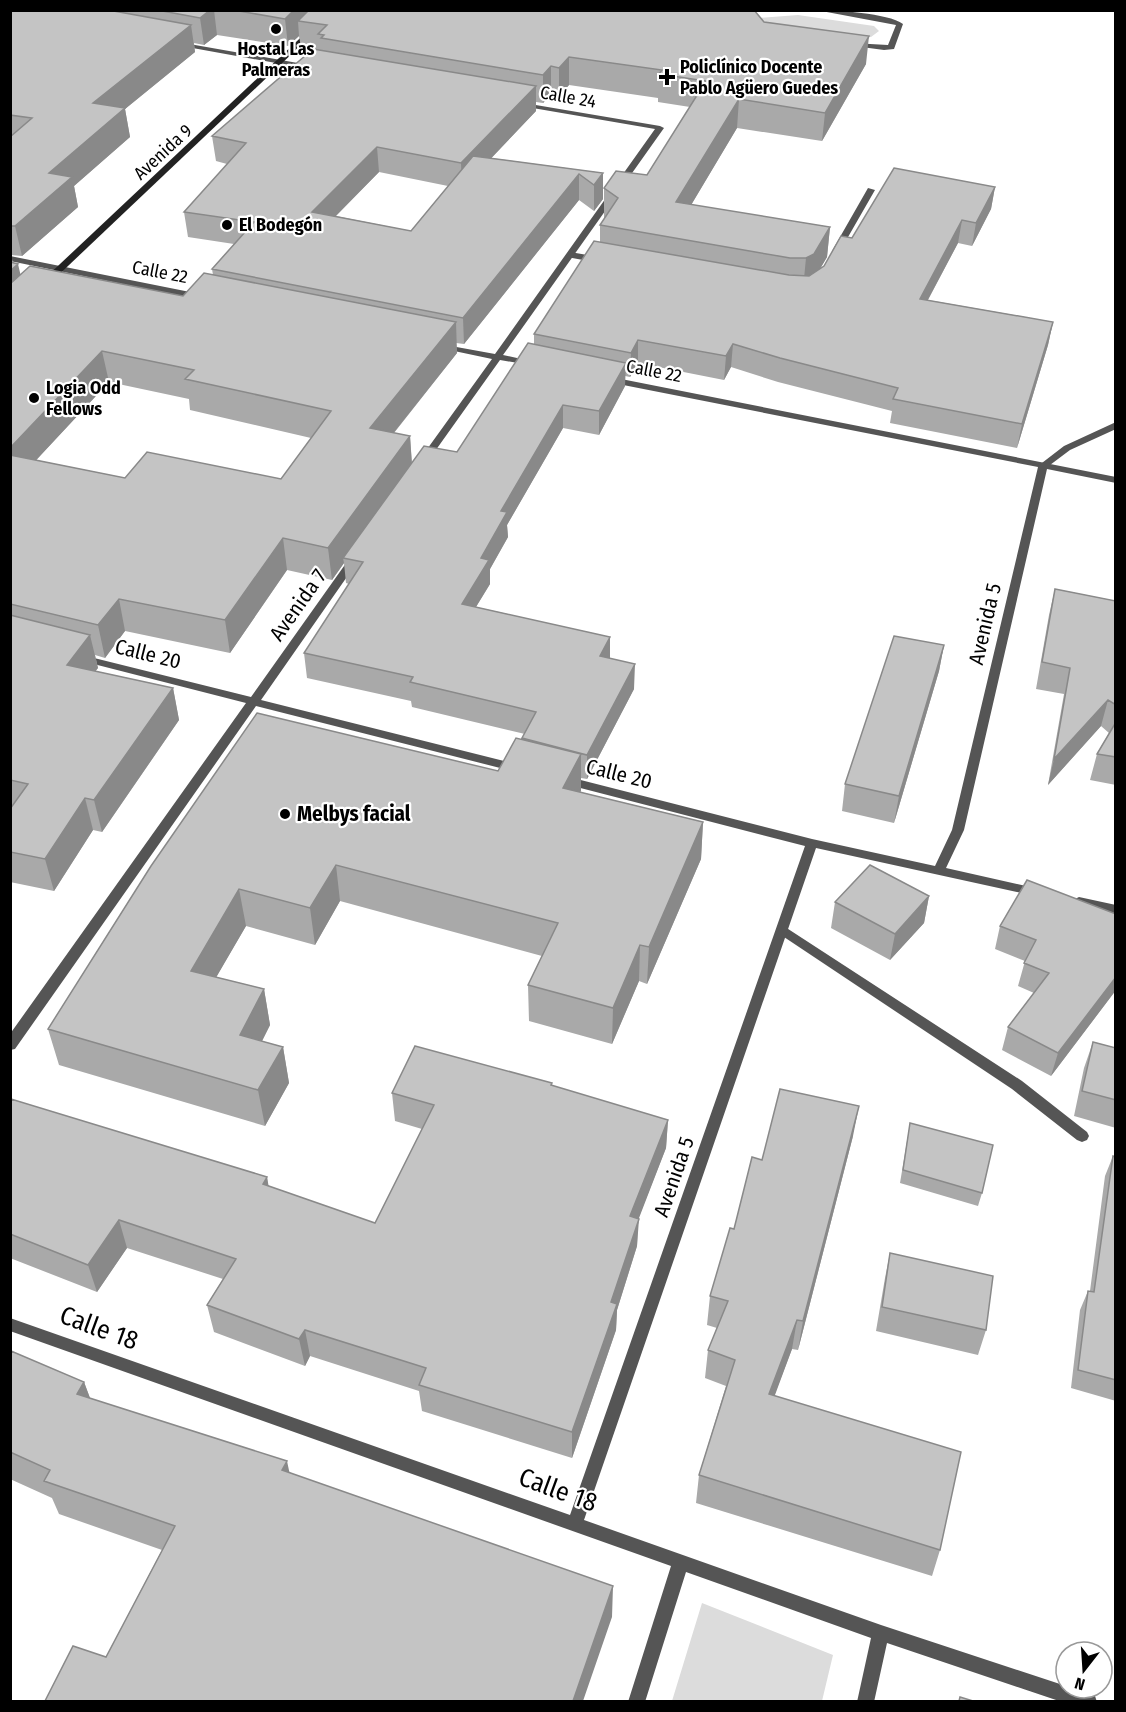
<svg xmlns="http://www.w3.org/2000/svg" width="1126" height="1712" font-family="'Fira Sans Condensed',sans-serif">
	<style>
		.green { fill: #dcdcdc }
		.lines { fill: none; stroke-linecap: round; stroke-linejoin: round }
		.lane { fill: #555; fill-rule: evenodd }
		.street { fill: #555; fill-rule: evenodd }
		.secondary { fill: #222; fill-rule: evenodd }
		.wall { fill: #a9a9a9; fill-rule: evenodd }
		.shaded-wall { fill: #898989 }
		.building { fill: #c4c4c4; stroke: #898989; stroke-width: 1.5 }
		.poi-dot { fill: #000; stroke: #fff; stroke-width: 2 }
		.labels { text-anchor: middle; dominant-baseline: central; stroke-width: 4.5; stroke-linejoin: round; paint-order: stroke }
		.far-poi-label { font-size: 18px; font-weight: bold; fill: #000; stroke: #fff; text-anchor: start }
		.far-street-label { font-size: 18px; fill: #000; stroke: #fff }
		.street-label { font-size: 21px; fill: #000; stroke: #fff }
		.poi-label { font-size: 21px; font-weight: bold; fill: #000; stroke: #fff; text-anchor: start }
		.near-street-label { font-size: 26px; fill: #000; stroke: #fff }
	</style>
	<rect width="100%" height="100%" fill="#fff"/>
	<!-- green -->
	<path class="green" d="M798,15L874,26L879,31L871,37L861,38L731,20Z
		M702,1603L833,1655L822,1701H672Z"/>
	<g class="lines">
		<!-- lane -->
		<path class="lane" d="M868,188L875,190L840,251L833,253L832,251Z
			M570,252L599,257L603,260L599,263L567,257L566,255Z
			M1116,422V429L1070,450L1046,468L1043,469L1038,466L1064,446Z
			M782,925L1022,1081L1087,1132L1089,1136L1087,1140L1082,1142L1077,1140L1012,1089L778,933L776,930L778,927Z"/>
		<!-- street -->
		<path class="street" d="M816,10C836,10 888,13 903,24L894,49L884,50L854,46L852,45V43L888,45L896,25Z
			M178,42L309,65L313,67L309,69L176,45V43Z
			M518,102L660,126L664,128L503,355L535,362V366L500,360L428,461H422L420,459L492,359L440,348V344L495,354L655,129L521,106L517,104Z
			M10,256L200,294L204,297L200,300L10,261Z
			M611,377L1116,477V483L1047,469L964,830L946,868L1035,888L1041,892L1035,896L816,848L584,1520L881,1625L1066,1686V1688C1076,1688 1086,1692 1095,1696L1097,1702H1062L887,1643L874,1702H857L871,1638L686,1572L645,1702H628L671,1566L10,1331V1318L570,1515L805,846L565,784L559,780L565,776L812,839L935,866L952,830L1038,467L608,382L606,380Z
			M353,558L358,561L261,700L516,764L520,765L522,768L520,771L516,772L256,706L15,1049L10,1050V1034L246,703L78,660L77,658L78,656L82,655L251,697L349,559Z
			M1079,897L1116,905V914L1075,905L1073,902L1075,899Z"/>
		<!-- secondary -->
		<path class="secondary" d="M330,10H338L49,284H43V280Z"/>
	</g>
	<!-- wall -->
	<path class="wall" d="M10,10H754L764,22L866,64L822,141L737,128L691,205L830,227L827,257L820,269L824,266L852,238L995,187L991,209L972,246L958,243L928,300L1053,322L1048,345L1017,448L890,423L892,411L778,382L731,367L724,380L638,363L630,377L625,376V386L599,435L563,428L507,525L508,537L490,569V584L476,607L610,637V658L634,689L587,779L581,778L580,792L703,822L701,859L647,984L639,981L612,1044L529,1021L528,985L542,956L340,901L315,945L246,926L216,977L264,989L270,1025L262,1041L283,1047L289,1083L265,1126L59,1065L48,1029L151,866L498,771L522,739L525,734L412,707L411,701L307,678L304,653L349,584L346,583L344,563L332,580L287,570L230,653L125,631L105,658L95,655L98,668L95,671L173,688L179,720L102,832L93,830L54,891L10,882ZM217,35L288,46L299,36L301,48L312,50L212,136L216,161L227,164L184,212L188,237L234,244L212,269L213,275L183,296L20,275L13,263L11,255L22,256L78,207L74,186L130,137L125,109L195,52L194,43L204,45ZM569,85L658,98V102L690,107L647,175L604,188V218H605L600,225V243L534,334V344L457,452L412,463L410,436L394,433L457,353L456,343L464,344L579,200L594,211L603,199V173L491,158L536,111V102L543,103L551,95L559,96ZM379,172L448,186L411,231L336,216ZM109,382L189,399L190,410L311,438L281,479L125,478L36,460Z
		M1055,589L1116,601V785L1090,780L1097,754L1109,733L1101,726L1048,785L1064,694L1036,689L1049,615Z
		M944,645L939,671L894,823L842,811L845,784Z
		M929,896L924,923L890,960L831,928L835,902Z
		M1116,914V990L1051,1076L1002,1050L1008,1027L1034,993L1018,986L1025,961L995,949L1000,926Z
		M1093,1042L1116,1048V1128L1074,1116L1084,1068Z
		M552,1086L668,1120L666,1148L638,1219L637,1246L617,1310L616,1330L572,1458L422,1411L419,1391L310,1356L305,1366L214,1332L207,1305L223,1279L127,1248L97,1292L10,1258V1100L267,1177L268,1186L375,1223L422,1129L395,1121L392,1093Z
		M910,1123L982,1193L978,1206L900,1183Z
		M853,1136L798,1350L792,1349L774,1396L940,1550L932,1576L696,1503L699,1475L726,1386L705,1378L708,1350L717,1328L707,1325L710,1296L734,1229L762,1160Z
		M1113,1156L1116,1157V1401L1071,1388L1080,1310L1088,1291H1090L1105,1176Z
		M890,1253L986,1330L978,1355L876,1331L885,1278Z
		M10,1352L84,1382L90,1398L289,1472L612,1617L106,1657L162,1550L59,1514L52,1498L10,1479Z"/>
	<!-- shaded-wall -->
	<path class="shaded-wall" d="M210,10H214L217,35L204,45L200,18Z
		M294,10H326L298,21L299,36L288,46L285,19Z
		M191,25L195,52L125,109L130,137L74,186L78,207L22,256L15,226L93,103Z
		M869,36L866,64L822,141L825,113Z
		M569,57V85L559,96V68Z
		M551,66V95L543,103V75Z
		M536,86V111L462,189L461,163Z
		M739,99L737,128L675,232L676,202Z
		M377,147L379,172L315,237L312,212Z
		M603,173V199L594,211V185Z
		M579,174V200L464,344L463,318Z
		M995,187L991,209L972,246L976,223Z
		M962,220L958,243L916,322L920,299Z
		M830,227L827,257L811,284L803,289L806,258Z
		M18,264L25,294L10,307V271Z
		M456,322L457,353L372,460L370,428Z
		M1053,322L1048,345L1017,448L1022,424Z
		M638,340V363L630,377L631,353Z
		M733,344L731,367L724,380L726,356Z
		M102,351L109,382L13,485L10,476V448Z
		M626,363L625,386L599,435V411Z
		M563,405V428L507,525L508,537L490,569V584L463,628L462,604L501,511Z
		M410,436L412,467L343,558L344,563L332,580L328,548Z
		M283,538L287,570L230,653L225,620Z
		M119,599L125,631L105,658L98,625Z
		M90,635L98,668L75,697L67,665Z
		M610,637V662L600,656Z
		M944,645L939,671L894,823L899,796Z
		M635,664L634,689L587,779V755Z
		M173,688L179,720L102,832L94,800Z
		M1108,700L1101,726L1048,785L1054,759Z
		M581,754V791L563,824V788Z
		M85,798L93,830L54,891L45,859Z
		M703,822L701,859L647,984L649,947Z
		M336,865L340,901L315,945L310,908Z
		M239,889L246,926L199,1007L191,971Z
		M929,896L924,923L890,960L895,934Z
		M640,945L639,981L612,1044L613,1008Z
		M1116,977V990L1051,1076L1058,1053Z
		M264,989L270,1025L247,1071L240,1035Z
		M283,1047L289,1083L265,1126L258,1090Z
		M859,1106L853,1136L798,1350L803,1321Z
		M668,1120L666,1148L629,1244L630,1216Z
		M267,1177L272,1205L263,1184Z
		M639,1219L637,1246L617,1310L616,1330L572,1458V1432L611,1302Z
		M119,1220L127,1248L97,1292L88,1265Z
		M797,1320L792,1349L765,1422L769,1394Z
		M305,1330L310,1356L305,1366L299,1339Z
		M84,1382L97,1417L77,1394Z
		M287,1461L294,1494L282,1470Z
		M613,1586L612,1617L583,1701H573Z"/>
	<!-- building -->
	<path class="building" d="M10,10H108L191,25L93,103L125,108L49,173L72,177L15,226H10V137L32,118L10,115Z
		M157,10H210L200,18Z
		M233,10H294L285,19Z
		M309,10H754L764,22L869,36L825,113L739,99L676,202L830,227L814,254L806,258H790L600,225L618,198L604,188L616,171L647,175L706,81L659,74L662,70L569,57L559,68L551,66L543,75L321,38L324,35L318,34L327,25L298,21Z
		M313,49L536,86L461,163L377,147L312,212L411,231L473,156L603,173L594,185L579,174L463,318L212,269L254,222L184,212L246,143L212,136Z
		M894,168L995,187L976,223L962,220L920,299L1053,322L1022,424L893,399L898,388L780,358L733,344L726,356L638,340L631,353L534,334L594,241L789,275L809,276L824,266L841,236L852,238Z
		M10,262L18,264L10,271Z
		M30,266L183,296L204,273L456,322L370,428L410,436L328,548L283,538L225,620L119,599L98,625L10,604V455L125,478L147,452L281,479L331,411L185,379L194,370L102,351L10,448V284Z
		M528,343L626,363L599,411L563,405L501,511L507,512L481,558L489,560L462,604L610,637L600,656L635,664L587,755L522,738L536,712L410,682L413,677L304,653L363,562L343,558L424,446L457,452Z
		M1055,589L1116,601V705L1108,700L1054,759L1070,668L1042,662Z
		M10,615L90,635L67,665L173,688L94,800L85,798L45,859L10,852V809L28,784L10,780Z
		M894,636L944,645L899,796L845,784Z
		M257,713L498,771L516,738L581,754L563,788L703,822L649,947L640,945L613,1008L528,985L558,923L336,865L310,908L239,889L191,971L264,989L240,1035L283,1047L258,1090L48,1029L151,866Z
		M1116,722V757L1097,754Z
		M870,865L929,896L895,934L835,902Z
		M1027,880L1116,914V977L1058,1053L1008,1027L1049,973L1024,963L1036,940L1000,926Z
		M1093,1042L1116,1048V1100L1082,1091Z
		M415,1046L552,1083L551,1085L668,1120L630,1216L639,1219L611,1302L617,1304L572,1432L419,1385L426,1368L305,1330L299,1339L207,1305L236,1259L119,1220L88,1265L10,1234L11,1099L267,1177L263,1184L375,1223L434,1105L392,1093Z
		M780,1089L859,1106L803,1321L797,1320L769,1394L961,1452L940,1550L699,1475L735,1360L708,1350L728,1301L710,1296L730,1228L734,1229L752,1157L762,1160Z
		M910,1123L993,1145L982,1193L903,1170Z
		M1113,1156L1116,1157V1380L1078,1370L1088,1291L1094,1292Z
		M890,1253L993,1276L986,1330L882,1307Z
		M11,1351L84,1382L77,1394L287,1461L282,1470L613,1586L573,1701H45L73,1646L106,1657L175,1526L44,1481L50,1470L10,1452Z
		M960,1697L973,1701H959Z"/>
	<!-- markers -->
	<g class="poi-dot">
		<circle cx="276" cy="29" r="6"/>
		<path d="M664 68h6v6h6v6h-6v6h-6v-6h-6v-6h6z"/>
		<circle cx="227" cy="225" r="6"/>
		<circle cx="34" cy="398" r="6"/>
		<circle cx="285" cy="814" r="6"/>
	</g>
	<g class="labels">
		<!-- far-poi labels -->
		<g class="far-poi-label">
			<text x="276" y="49" text-anchor="middle">Hostal Las<tspan x="276" dy="21">Palmeras</tspan></text>
			<text x="680" y="67">Policlínico Docente<tspan x="680" dy="21">Pablo Agüero Guedes</tspan></text>
			<text x="239" y="225">El Bodegón</text>
			<text x="46" y="388">Logia Odd<tspan x="46" dy="21">Fellows</tspan></text>
		</g>
		<!-- far-street labels -->
		<g class="far-street-label">
			<text transform="translate(568 97) rotate(10)">Calle 24</text>
			<text transform="translate(163 152) rotate(-43)">Avenida 9</text>
			<text transform="translate(160 272) rotate(11)">Calle 22</text>
			<text transform="translate(654 371) rotate(11)">Calle 22</text>
		</g>
		<!-- street labels -->
		<g class="street-label">
			<text transform="translate(298 605) rotate(-55)">Avenida 7</text>
			<text transform="translate(985 624) rotate(-77)">Avenida 5</text>
			<text transform="translate(148 654) rotate(14)">Calle 20</text>
			<text transform="translate(619 774) rotate(14)">Calle 20</text>
			<text transform="translate(674 1177) rotate(-71)">Avenida 5</text>
		</g>
		<!-- poi labels -->
		<g class="poi-label">
			<text x="297" y="814">Melbys facial</text>
		</g>
		<!-- near-street labels -->
		<g class="near-street-label">
			<text transform="translate(99 1328) rotate(20)">Calle 18</text>
			<text transform="translate(558 1490) rotate(20)">Calle 18</text>
		</g>
	</g>
	<!-- border -->
	<rect width="1126" height="1712" fill="none" stroke="#000000" stroke-width="24"/>
	<!-- north arrow -->
	<g transform="translate(1084 1670) rotate(197)"><circle r="28" fill="#ffffff" stroke="#999999" stroke-width="1.5"/>
	<path d="M0-4.5L10 22L0 15L-10 22Z" fill="#000000"/>
	<text y="-9" font-size="16" font-weight="bold" text-anchor="middle" fill="#000000">N</text>
	</g>
</svg>
